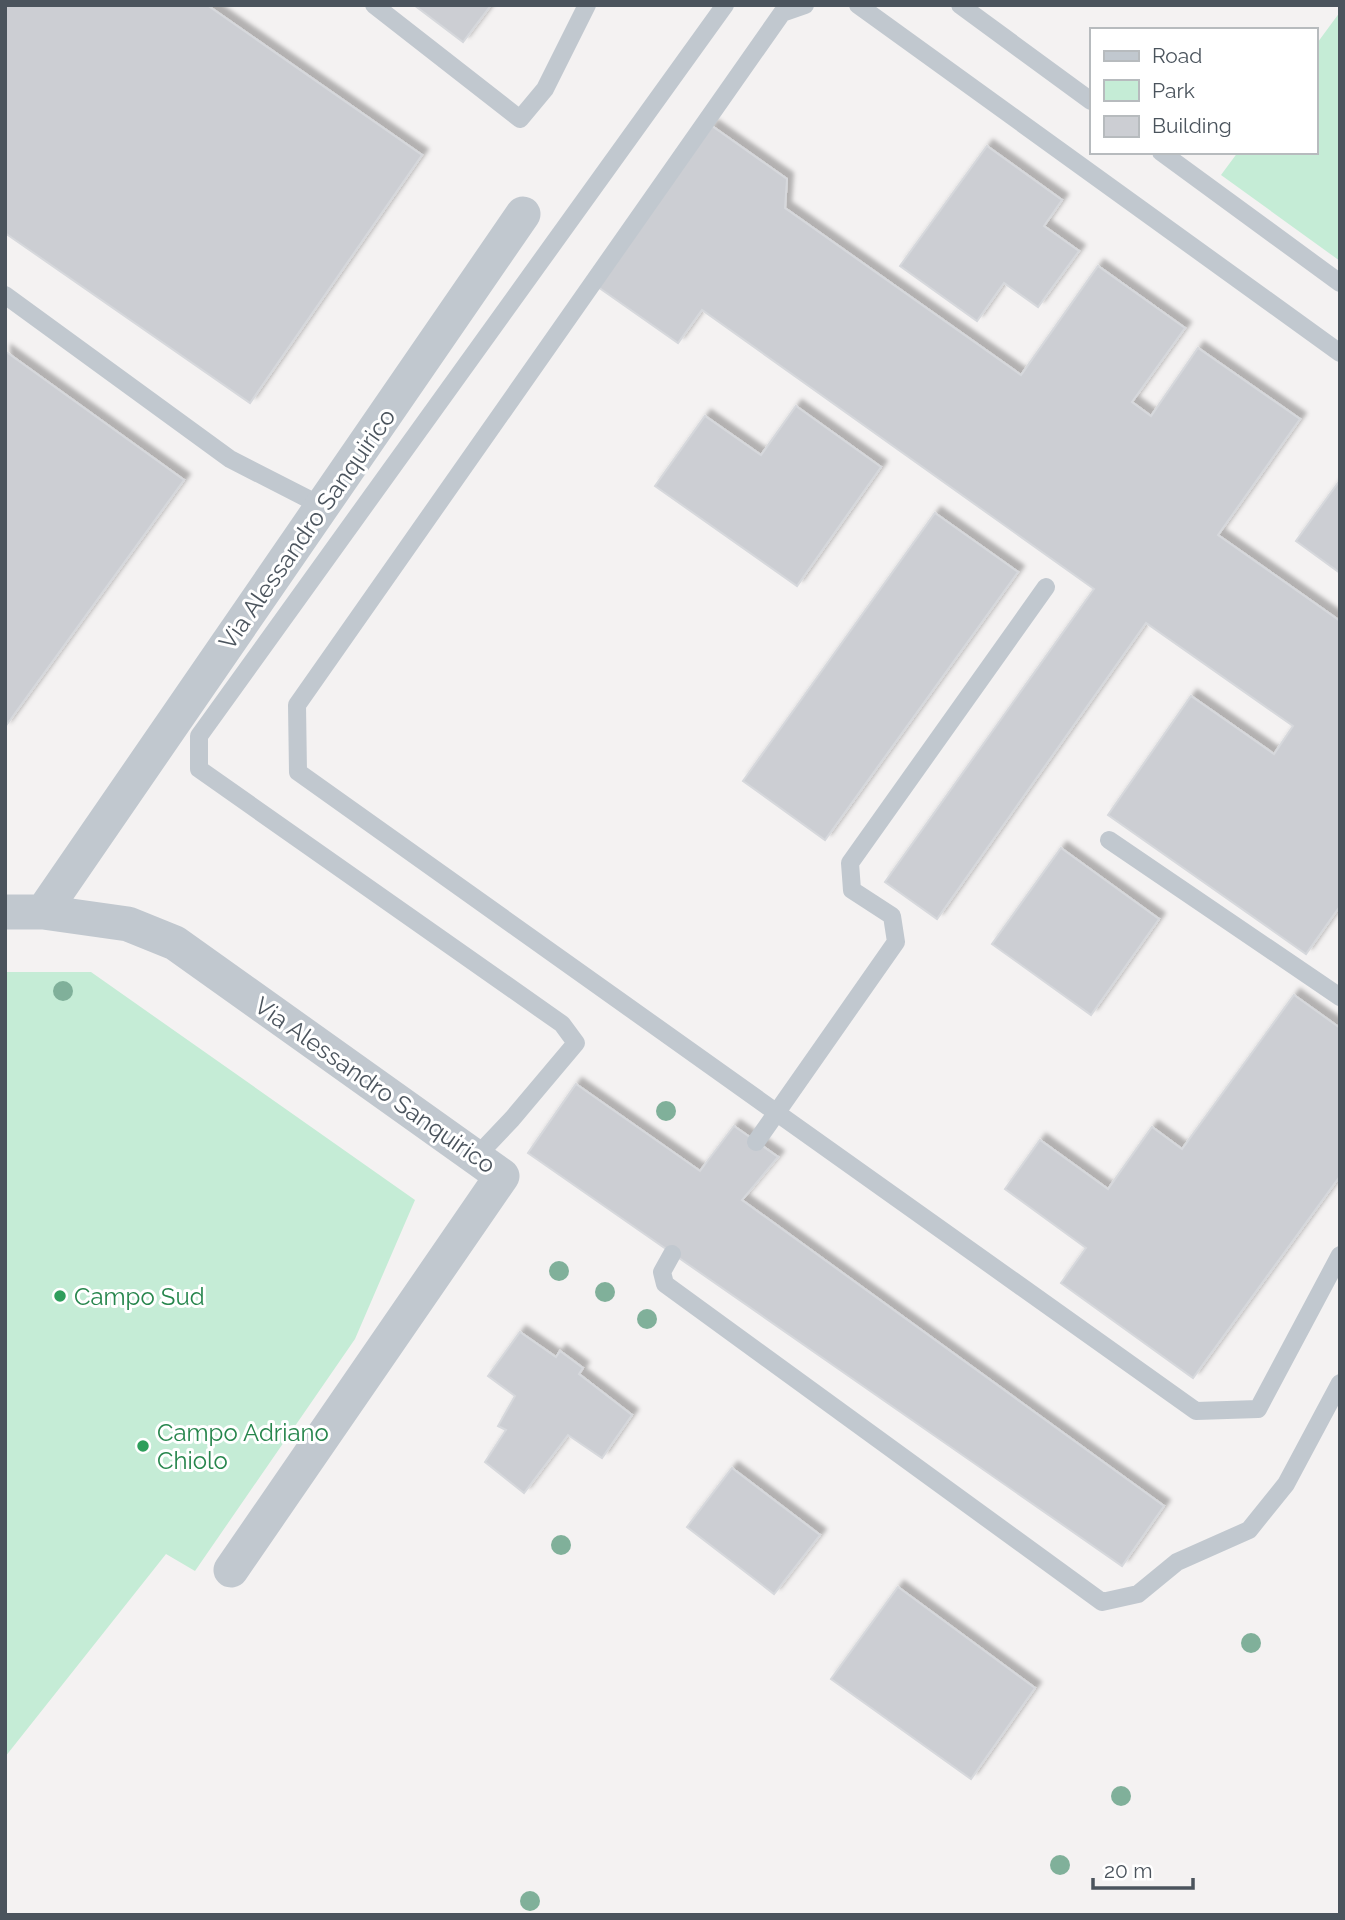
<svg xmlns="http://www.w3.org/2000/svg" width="1345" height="1920" font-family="Raleway,sans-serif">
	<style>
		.green { fill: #c5ecd6 }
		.building { fill: #ccced3; stroke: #d6d8dc; stroke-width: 2; filter: url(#shadow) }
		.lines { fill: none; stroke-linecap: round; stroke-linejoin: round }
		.service { stroke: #c1c8cf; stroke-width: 18 }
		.minor { stroke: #c1c8cf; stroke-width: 35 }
		.tree { fill: #80b09a }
		.leisure-dot { fill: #2e9e5b; stroke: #fff; stroke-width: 2.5 }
		.labels { text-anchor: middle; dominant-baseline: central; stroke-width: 6; stroke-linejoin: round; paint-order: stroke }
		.street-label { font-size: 24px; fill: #4b545d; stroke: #fff }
		.leisure-label { font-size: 24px; fill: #27864d; stroke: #fff; text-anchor: start }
	</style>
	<defs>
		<filter id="shadow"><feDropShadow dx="6" dy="-6" stdDeviation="2" flood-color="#0004"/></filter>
	</defs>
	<rect width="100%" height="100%" fill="#f4f2f2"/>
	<!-- green -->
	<path class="green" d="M1340,12V261L1221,175L1238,152H1315V46Z
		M5,972H91L415,1200L355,1339L195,1571L166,1554L5,1757Z"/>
	<!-- building -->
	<path class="building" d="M5,5H207L422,155L250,403L5,233Z
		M414,5H491L463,42Z
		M712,126L787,179L785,208L1021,375L1098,266L1185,328L1132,402L1151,416L1198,348L1300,419L1218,535L1340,621V906L1306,954L1108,815L1191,696L1274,754L1293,726L1146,623L937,919L885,882L1094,589L702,310L678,343L598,287Z
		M987,146L1062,200L1044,226L1079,251L1038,307L1004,283L977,321L900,266Z
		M5,351L184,480L5,727Z
		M796,406L881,467L797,586L655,486L705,416L761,455Z
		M1340,480V573L1296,541Z
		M935,513L1018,572L825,840L743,781Z
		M1061,848L1159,919L1091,1015L992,944Z
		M1294,995L1340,1028V1176L1193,1378L1061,1283L1086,1248L1005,1189L1040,1140L1108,1189L1152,1127L1182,1149Z
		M576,1084L700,1171L734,1126L778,1157L742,1200L1164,1506L1122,1566L528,1153Z
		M520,1332L556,1357L560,1351L583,1368L579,1374L632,1415L602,1458L568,1435L524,1493L485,1462L506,1430L498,1426L515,1396L488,1376Z
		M732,1468L820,1535L774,1594L687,1527Z
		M898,1587L1035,1688L971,1779L831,1679Z"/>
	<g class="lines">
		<!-- service -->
		<path class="service" d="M374,5L520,119L545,89L587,5
			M805,5L782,13L297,705L298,772L1196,1411L1258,1409L1340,1255
			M858,5L1340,353
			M960,5L1091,101
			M1161,152L1340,283
			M5,295L230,459L322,506
			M1109,840L1340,997
			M756,1142L896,942L892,916L852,890L850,863L1046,587
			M475,1158L512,1119L576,1043L562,1024L199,769V736L725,5
			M672,1254L662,1272L665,1284L1102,1602L1138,1594L1177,1562L1249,1530L1286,1484L1340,1383"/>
		<!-- minor -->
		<path class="minor" d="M5,912H43L128,924L175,943L502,1176L231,1570
			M43,912L523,214"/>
	</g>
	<!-- trees -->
	<g class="tree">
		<circle cx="63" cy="991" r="10"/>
		<circle cx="666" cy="1111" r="10"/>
		<circle cx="559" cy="1271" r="10"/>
		<circle cx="605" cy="1292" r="10"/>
		<circle cx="647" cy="1319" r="10"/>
		<circle cx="561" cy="1545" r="10"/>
		<circle cx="1251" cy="1643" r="10"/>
		<circle cx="1121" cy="1796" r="10"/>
		<circle cx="1060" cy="1865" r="10"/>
		<circle cx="530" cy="1901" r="10"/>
	</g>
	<!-- markers -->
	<g class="leisure-dot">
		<circle cx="60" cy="1296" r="7"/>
		<circle cx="143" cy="1446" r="7"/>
	</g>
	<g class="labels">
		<!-- street labels -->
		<g class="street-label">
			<text transform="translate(307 529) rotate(-55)">Via Alessandro Sanquirico</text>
			<text transform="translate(375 1085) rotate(35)">Via Alessandro Sanquirico</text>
		</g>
		<!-- leisure labels -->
		<g class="leisure-label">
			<text x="74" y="1296">Campo Sud</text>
			<text x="157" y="1432">Campo Adriano<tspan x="157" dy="28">Chiolo</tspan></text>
		</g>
	</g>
	<!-- border -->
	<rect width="1345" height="1920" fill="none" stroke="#4b545d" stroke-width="14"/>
	<!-- legend -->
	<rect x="1090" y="28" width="228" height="126" fill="#ffffff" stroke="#b7bbbe" stroke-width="2"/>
	<rect x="1104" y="51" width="35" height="10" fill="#c1c8cf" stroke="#b7bbbe" stroke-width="2"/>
	<text x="1152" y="63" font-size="21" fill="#4b545d">Road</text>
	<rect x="1104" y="80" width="35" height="21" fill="#c5ecd6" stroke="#b7bbbe" stroke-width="2"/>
	<text x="1152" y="98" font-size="21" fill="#4b545d">Park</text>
	<rect x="1104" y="116" width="35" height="21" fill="#ccced3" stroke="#b7bbbe" stroke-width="2"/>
	<text x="1152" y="133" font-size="21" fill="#4b545d">Building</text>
	<!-- scale -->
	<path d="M1093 1878v10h100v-10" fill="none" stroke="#4b545d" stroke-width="3.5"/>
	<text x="1104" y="1878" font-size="21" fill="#4b545d" stroke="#ffffff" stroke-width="5" paint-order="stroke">20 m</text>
</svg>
